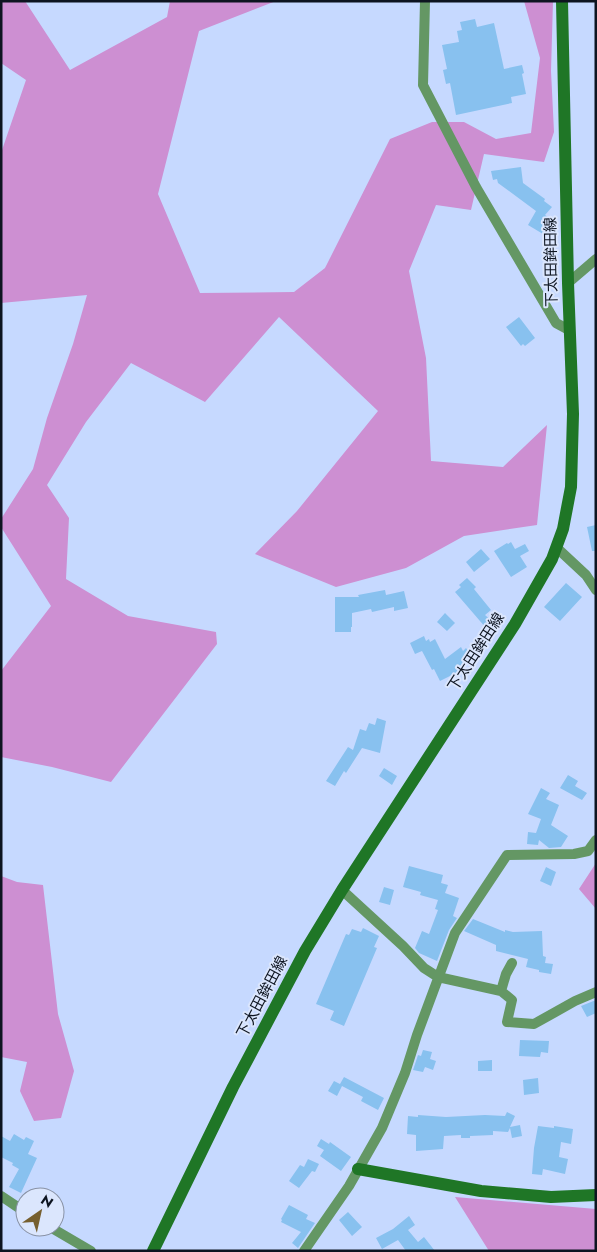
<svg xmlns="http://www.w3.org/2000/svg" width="597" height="1252" font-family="Jost,'Noto Sans JP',sans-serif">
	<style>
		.green { fill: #cd8fd2 }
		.building { fill: #88c1ef }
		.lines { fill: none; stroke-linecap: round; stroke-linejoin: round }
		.street { stroke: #649764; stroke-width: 10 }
		.secondary { stroke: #1f7626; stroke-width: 12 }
		.labels { text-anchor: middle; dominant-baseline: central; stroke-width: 4; stroke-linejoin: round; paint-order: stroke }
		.street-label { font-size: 15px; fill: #0d1420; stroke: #dbe6fd }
	</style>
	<rect width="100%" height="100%" fill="#c6d9ff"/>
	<!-- green -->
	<path class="green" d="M1,1H25L70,70L167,17L170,1H276L199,31L158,194L200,293L294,292L325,268L390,139L432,122H464L496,139L531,133L540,58L524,1H553L551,71L554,132L544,162L484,154L471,210L436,205L409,271L426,358L431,461L503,467L547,425L537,525L464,536L406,568L336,587L255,554L297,511L378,411L279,317L205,402L131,363L86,422L47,485L69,518L66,579L128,616L216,632L217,644L111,782L52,767L1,757V671L51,606L1,527V519L33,469L47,418L73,344L87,295L1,303V153L26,80L1,63Z
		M596,863V909L579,889Z
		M1,876L17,882L43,885L58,1014L74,1071L61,1118L34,1121L20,1091L27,1062L1,1057Z
		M455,1197L596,1209V1251H489Z"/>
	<!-- building -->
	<path class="building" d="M475,19L477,27L494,23L504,69L522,65L524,73L522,74L526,94L511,97L512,103L456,115L450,83L446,84L443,70L447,69L442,45L459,42L457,31L462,30L460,22Z
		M521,167L523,183L545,199L544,201L552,207L545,215L552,220L543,234L528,225L536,211L498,183L497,179L493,180L491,171Z
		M519,317L535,338L525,346L523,344L521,346L506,327Z
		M596,525V551H592L587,527Z
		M511,542L515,549L525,544L529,551L520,556L527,567L511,577L494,551L507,543L508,544Z
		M481,549L490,559L474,572L466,562Z
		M467,578L476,587L474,589L491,610L485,615L493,622L486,628L455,592L461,587L459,585Z
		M566,583L582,597L560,621L544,607Z
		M385,590L386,595L404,591L408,608L394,611V607L372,612L371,609L352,613V627H351V632H335V597H359L358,595Z
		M445,613L455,623L447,631L437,622Z
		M424,636L426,641L429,639L430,642L435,639L445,659L461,647L463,651L466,648L472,656L469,659L471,661L454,674L440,681L434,669L432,670L422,651L415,654L410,643Z
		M377,718L386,721L380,753L362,748L346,773L344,771L335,786L326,781L348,747L353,750L360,729L366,731L369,723L375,725Z
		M384,768L397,776L392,785L379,776Z
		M568,775L578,781L575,786L587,793L582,800L560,788Z
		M541,788L550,793L546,799L559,805L551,825L568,836L561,847L549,848L539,840L538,845L527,844L528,832L536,833L541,819L528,814Z
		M409,866L443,875L441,883L448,885L445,893L459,898L453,916L457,918L449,930L437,961L419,953L415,948L422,931L429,934L438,910L435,909L438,900L420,895L421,892L403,887Z
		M546,867L556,872L551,886L540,881Z
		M384,887L394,890L390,905L379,902Z
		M473,919L505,932V930L513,932L542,931L543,956L546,957L545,963L553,964L551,974L539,972V970L526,967L528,959L496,951V945L464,931Z
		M363,928L379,936L374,947L377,948L344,1026L330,1020L334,1011L316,1004L346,934L349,935L352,929L361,932Z
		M596,1000V1013L587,1017L581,1006Z
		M520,1040L549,1041L548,1053L541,1052L540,1057L519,1056Z
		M423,1050L432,1052L430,1059L436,1061L433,1070L425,1067L423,1072L413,1070L418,1055L421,1056Z
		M492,1060V1071H478V1061Z
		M344,1077L384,1098L378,1110L361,1101L363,1097L342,1086L337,1096L328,1091L334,1081L340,1084Z
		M538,1078L539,1093L524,1095L523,1080Z
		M507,1112L515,1116L510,1127L520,1125L522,1136L512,1138L510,1128L508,1132L493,1131V1135L470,1136V1138H461V1135L444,1136L443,1149L416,1151V1135L407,1134L408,1116L418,1117V1115L446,1117L485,1115L505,1116Z
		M538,1126L554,1128V1126L573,1129L571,1144L561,1142L559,1157L568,1159L565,1174L543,1169L542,1175L532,1174L534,1148Z
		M14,1134L24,1140L26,1137L34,1141L28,1154L37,1158L21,1193L9,1187L19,1169L12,1165L13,1163L1,1157V1136L10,1141Z
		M321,1139L329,1144L330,1142L351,1157L341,1171L320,1156L324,1150L317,1146Z
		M308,1159L319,1164L315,1172L312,1171L299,1188L289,1181L300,1165L304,1167Z
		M289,1205L308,1215L306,1219L315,1223L298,1248L292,1243L301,1232L281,1222L282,1220L281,1219Z
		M348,1212L362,1227L352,1236L339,1220Z
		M409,1216L415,1225L408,1230L418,1242L424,1237L435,1251H406L398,1240L382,1249L376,1238L393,1229Z"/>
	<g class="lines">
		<!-- street -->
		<path class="street" d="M425,1L423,85L476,187L556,323L569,330
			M568,283L596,259
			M557,548L586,575L596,590
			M342,890L403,946L424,968L438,977L501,991L512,1000L507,1022L534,1024L575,1001L596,992
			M501,991L506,974L512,963
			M1,1196L25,1212
			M50,1227L91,1251
			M304,1251L349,1186L382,1128L405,1073L417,1035L455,933L507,855L574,854L588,851L596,840"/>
		<!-- secondary -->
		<path class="secondary" d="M358,1169L481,1191L551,1197L596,1195
			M153,1251L233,1087L305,951L342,890L515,624L552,559L563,529L571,487L573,414L568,283L562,1"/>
	</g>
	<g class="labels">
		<!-- street labels -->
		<g class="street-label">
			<text transform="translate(551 262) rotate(-91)">下太田鉾田線</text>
			<text transform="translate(476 652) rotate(-57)">下太田鉾田線</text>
			<text transform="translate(262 997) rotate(-62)">下太田鉾田線</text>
		</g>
	</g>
	<!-- border -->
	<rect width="597" height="1252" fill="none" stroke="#0d1420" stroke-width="5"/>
	<!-- north arrow -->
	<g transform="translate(40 1212) rotate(34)"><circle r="24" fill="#dbe6fd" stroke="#8992a5"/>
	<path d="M0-4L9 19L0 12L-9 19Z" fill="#765f2f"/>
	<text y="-8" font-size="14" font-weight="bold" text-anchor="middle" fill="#0d1420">N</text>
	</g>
</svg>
